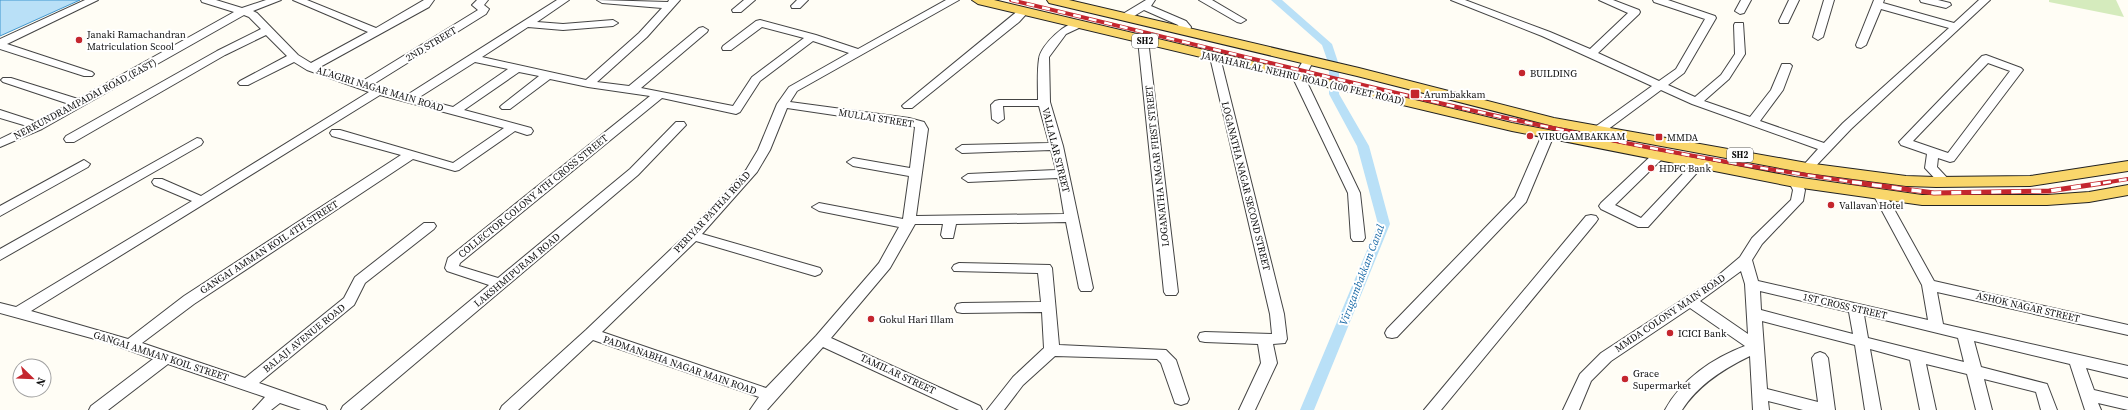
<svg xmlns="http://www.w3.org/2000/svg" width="2128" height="410" font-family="'Source Serif 4',serif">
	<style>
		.green { fill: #d5ebbd }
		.water { fill: #b9e0f7; stroke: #3f96cf }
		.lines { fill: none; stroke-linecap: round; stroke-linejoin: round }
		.canal { fill: #b9e0f7; fill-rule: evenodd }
		.minor-casing { stroke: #444; stroke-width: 2 }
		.major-casing { stroke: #222; stroke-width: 2 }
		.minor { fill: #fff; fill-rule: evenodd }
		.major { fill: #f9d66b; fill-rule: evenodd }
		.rail-far1-casing { stroke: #c4262e; stroke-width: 4 }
		.rail-casing { stroke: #c4262e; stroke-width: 5 }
		.rail-far1 { stroke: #fff; stroke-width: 2.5; stroke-dasharray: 8; stroke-linecap: butt }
		.rail { stroke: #fff; stroke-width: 3.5; stroke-dasharray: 10; stroke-linecap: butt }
		.poi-dot { fill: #c4262e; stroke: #fff; stroke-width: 1.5 }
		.labels { text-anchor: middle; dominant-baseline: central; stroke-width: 4; stroke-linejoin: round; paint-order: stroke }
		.shield { fill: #fff; stroke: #585858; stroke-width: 1 }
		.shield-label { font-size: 9px; font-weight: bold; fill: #111 }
		.poi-label { font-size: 10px; fill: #111; stroke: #fff; text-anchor: start }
		.street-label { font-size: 10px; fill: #111; stroke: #fff }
		.water-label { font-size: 11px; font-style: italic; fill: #1768a6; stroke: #fff }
	</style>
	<rect width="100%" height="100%" fill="#fffdf5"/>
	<!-- green -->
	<path class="green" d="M2049,0H2116L2124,17L2049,2Z"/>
	<!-- water -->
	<path class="water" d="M0,0H80L0,36Z"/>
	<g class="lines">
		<!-- canal -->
		<path class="canal" d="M1271,0H1282L1332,44L1339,65V94L1369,146L1390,224L1314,410H1300L1378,224L1357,146L1329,94V65L1322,45Z"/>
		<!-- minor casing -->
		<g class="minor-casing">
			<path id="minor" d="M85,0H98L7,44L92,72L94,74L92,76H84L0,49V39Z
				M201,0H216L242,8L266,0H281L253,11L257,13L298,55L311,63L368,32L293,0H307L376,28L424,0H434L429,7L320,67L361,82L478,10L472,5L477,0H488L484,5L489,9L486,14L372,85L407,95L557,0H569L537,22L563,24L613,20L618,23L613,26L563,30L528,27L482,57L586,80L639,33L662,8L602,3L597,0L668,2L669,0H680L647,37L597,82L629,86L699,28L703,27L708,30L707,32L641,88L733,106L752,77L804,38L762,27L731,50H723L722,48L723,46L756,21L760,20L816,35L858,49L946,0H959L797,91L790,102L909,118L924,122L928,129L916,216L1064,214L1058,178L968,182L962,178L968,174L1056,170L1051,150L962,153L956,149L962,145L1049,143L1039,106H1003L1004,119L998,123L992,119L991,105L995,101L999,100H1038C1038,86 1037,72 1039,59C1040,46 1067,19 1081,23L1082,25L1081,27L1066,34L1049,57L1050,102L1063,146L1093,288L1091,291H1081L1079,288L1066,222L956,224L953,238H943L941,235L943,224H915L890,268L831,338L980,406L982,410H959L823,347L767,410H750L759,397L593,340L518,410H500L502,406L586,330L688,233L746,170L758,150L777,104L789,87L849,53L813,41L760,81L740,112L736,114L662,98L460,263L459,266L498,278L630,169L676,122H684L686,125L638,175L360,410H341L343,406L489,285L447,271L445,268L448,258L650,96L588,87L550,79L510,109H502L500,107L502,105L539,76L519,72L464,110L531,128L533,131L531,134L527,135L515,131L459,170L455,171L413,159L194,304L142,343L245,378L344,298L355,277L424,223H434L436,226L434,229L365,283L354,305L259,383L325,406L327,410H301L280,403L271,410H253L265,397L168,364L108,410H89L91,406L153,359L106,342L0,313V303L16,307L192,201L154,185L152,182L154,179H162L201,196L369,92L307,70L294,62L248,85H240L238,83L240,81L287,56L266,35L225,55L74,142H66L64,139L66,136L217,51L261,29L249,17L244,15L42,129L0,147V139L27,126L0,118V110L37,122L69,104L3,82L1,80L3,78H11L78,99L234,12L202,2ZM475,62L508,69L453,107L418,98ZM380,95L504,128L453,163L340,130H332L330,133L332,136L401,155L184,296L128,339L31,311ZM787,108L915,127L910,168L853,158L847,162L853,166L909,176L903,219L819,203L812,207L819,211L899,227L879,263L816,336L766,388L602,332L696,241L815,276L820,274L822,271L820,268L702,234L757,172L770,150Z
				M744,0H755L741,12H733L732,10Z
				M797,0H808L800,8H792L791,6Z
				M1146,0H1155L1151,6L1186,21L1191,27L1189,34H1181L1178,25L1144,10L1129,19H1121L1120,17L1121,15Z
				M1199,0H1212L1246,20L1241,23L1237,22Z
				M1451,0H1465L1550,32L1590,49L1628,13L1599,0H1613L1639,10L1640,12L1639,14L1598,53L1659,81L1676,69L1705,19L1654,2L1653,0H1668L1715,16L1716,18L1684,73L1668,85L1695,97L1721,75L1735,54L1734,25L1735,23H1743L1745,54L1729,79L1704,101L1750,117L1771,90L1782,64H1790L1792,66L1783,90L1760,121L1824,143L1843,123L1949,28L1881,9L1866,45L1861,48L1857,47L1856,45L1874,0H1884L1883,3L1954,23L1979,0H1990L1851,129L1811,171L1807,172L1801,168L1818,149L1692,104L1661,90L1603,133H1595L1593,130L1595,127L1652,86L1542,36Z
				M1741,0H1751L1744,13L1740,14L1735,11Z
				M1789,0H1799L1788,23H1780L1779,21Z
				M1824,0H1834L1823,37L1818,40L1813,37Z
				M1920,0H1938L1950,3L1951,5L1946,8L1921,2Z
				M1024,8L1029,11L1019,22L912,108H904L902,106L904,104L1020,9Z
				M1143,37L1148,40L1178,292L1176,295H1166L1164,292L1138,40Z
				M1215,54L1220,57L1284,314L1287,339L1285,343L1273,344L1277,363L1255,410H1239L1261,363L1258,344L1205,342L1200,341L1198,337L1200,333L1205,332L1272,334L1270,314L1210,57Z
				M1986,55L2021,68L2023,70L1954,161L1950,162L1938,158L1937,167L1951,182L1949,185H1941L1925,168L1927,154L1901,145L1899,142L1982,56ZM1988,63L2010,71L1948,153L1913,141Z
				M1308,58L1313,61L1305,78L1360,193L1365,238L1363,241H1353L1351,238L1348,193L1293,78L1304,59Z
				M1548,131L1554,135L1526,202L1397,337L1392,338L1387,337L1385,333L1387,329L1515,197L1542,135Z
				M197,138L201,139L203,142L201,145L0,260V249Z
				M1657,153L1663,157L1661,160L1615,205L1641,218L1694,162L1698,161L1704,165L1648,227H1638L1601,209L1599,206L1601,203L1653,154Z
				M84,160L90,164L88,167L0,216V206Z
				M1795,178L1799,179L1805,190L1803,201L1762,244L1752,260L1758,281L1928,320L1922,285L1873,194L1879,190L1884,191L1934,281L2128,325V335L1937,292L1943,324L2128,366V378L2086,368L2094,390L2128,398V410L2098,403L2101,410H2085L2070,364L1974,341L1981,367L2047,384L2057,410H2041L2036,392L1984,379L1992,410H1976L1967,374L1926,364L1936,410H1920L1910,360L1870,349L1881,410H1865L1855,345L1762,321L1767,389L1818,402L1812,358L1815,354L1820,352L1825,354L1828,358L1835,410H1803L1768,401L1769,410H1753L1750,356C1723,369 1698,385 1682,410H1665C1682,379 1713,358 1745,346L1690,308L1611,361L1591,381L1579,410H1563L1580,374L1601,353L1714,279L1740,257L1752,238L1791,200L1793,190L1789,182ZM1741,271L1745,284L1748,334L1700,301ZM1760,291L1849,312L1853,334L1761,310ZM1864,315L1958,338L1964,362L1868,338Z
				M1591,215L1596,216L1598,219L1596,222L1441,410H1424L1586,216Z
				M959,263L1050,265L1052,268L1059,345L1166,350L1176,360L1189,399L1187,403L1181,405L1175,403L1161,363L1157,359L1055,356L1023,385L1004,410H987L1013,377L1044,348L1042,312L962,313L957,312L955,308L957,304L962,303L1041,302L1038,273L954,271L952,268L954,265Z"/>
		</g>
		<!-- major casing -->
		<g class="major-casing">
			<path id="major" d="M972,0H994L1512,123L1795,177L1922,195H2047L2089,192L2128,185V195L2089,202L2047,205H1922L1795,187L1512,131L978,4Z
				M1047,0H1069L1359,68L1554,118L1807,163L1906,176L1936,177L2030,176L2128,161V171L2030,186L1936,187L1906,186L1807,173L1553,126L1357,76L1049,3Z"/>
		</g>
		<!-- minor -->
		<use href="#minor" class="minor"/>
		<!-- major -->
		<use href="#major" class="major"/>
		<!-- rail-far1 casing -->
		<g class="rail-far1-casing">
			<path id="rail-far1" d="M1011,0C1292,67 1573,143 1860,183
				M2103,183L2128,179"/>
		</g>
		<!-- rail casing -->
		<g class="rail-casing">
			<path id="rail" d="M1852,182L1934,193L2049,191L2110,182"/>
		</g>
		<!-- rail-far1 -->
		<use href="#rail-far1" class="rail-far1"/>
		<!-- rail -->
		<use href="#rail" class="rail"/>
	</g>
	<!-- markers -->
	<g class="poi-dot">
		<circle cx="79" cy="40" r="4"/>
		<circle cx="1522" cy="73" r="4"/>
		<rect x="1410" y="89" width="10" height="10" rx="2"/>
		<circle cx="1530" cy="136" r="4"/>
		<rect x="1655" y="133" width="8" height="8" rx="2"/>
		<circle cx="1651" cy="168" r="4"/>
		<circle cx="1831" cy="205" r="4"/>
		<circle cx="871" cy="319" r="4"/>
		<circle cx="1670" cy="333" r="4"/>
		<circle cx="1625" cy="379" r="4"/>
	</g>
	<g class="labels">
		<!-- shield labels -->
		<g class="shield">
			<rect x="1132" y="34" width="26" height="14" rx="3"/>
			<rect x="1727" y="148" width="26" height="14" rx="3"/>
		</g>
		<g class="shield-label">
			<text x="1145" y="41">SH2</text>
			<text x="1740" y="155">SH2</text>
		</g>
		<!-- poi labels -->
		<g class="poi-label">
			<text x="87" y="34">Janaki Ramachandran<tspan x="87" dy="12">Matriculation Scool</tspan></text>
			<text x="1530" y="73">BUILDING</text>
			<text x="1424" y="94">Arumbakkam</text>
			<text x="1538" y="136">VIRUGAMBAKKAM</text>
			<text x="1667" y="137">MMDA</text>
			<text x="1659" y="168">HDFC Bank</text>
			<text x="1839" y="205">Vallavan Hotel</text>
			<text x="879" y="319">Gokul Hari Illam</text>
			<text x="1678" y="333">ICICI Bank</text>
			<text x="1633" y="373">Grace<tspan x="1633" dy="12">Supermarket</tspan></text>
		</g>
		<!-- street labels -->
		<g class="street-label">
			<text transform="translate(431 44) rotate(-31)">2ND STREET</text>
			<text transform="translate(1303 78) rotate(13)">JAWAHARLAL NEHRU ROAD (100 FEET ROAD)</text>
			<text transform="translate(380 89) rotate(17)">ALAGIRI NAGAR MAIN ROAD</text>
			<text transform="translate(85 99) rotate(-28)">NERKUNDRAMPADAI ROAD (EAST)</text>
			<text transform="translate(876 118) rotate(9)">MULLAI STREET</text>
			<text transform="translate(1056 150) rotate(76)">VALLALAR STREET</text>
			<text transform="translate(1157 166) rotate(-96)">LOGANATHA NAGAR FIRST STREET</text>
			<text transform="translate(1246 186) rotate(76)">LOGANATHA NAGAR SECOND STREET</text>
			<text transform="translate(533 196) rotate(-39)">COLLECTOR COLONY 4TH CROSS STREET</text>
			<text transform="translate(712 212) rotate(-47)">PERIYAR PATHAI ROAD</text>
			<text transform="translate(269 247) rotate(-33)">GANGAI AMMAN KOIL 4TH STREET</text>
			<text transform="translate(517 270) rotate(-40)">LAKSHMIPURAM ROAD</text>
			<text transform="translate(1845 306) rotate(13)">1ST CROSS STREET</text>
			<text transform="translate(2028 307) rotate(13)">ASHOK NAGAR STREET</text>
			<text transform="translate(1670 313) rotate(-34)">MMDA COLONY MAIN ROAD</text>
			<text transform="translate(304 338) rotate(-39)">BALAJI AVENUE ROAD</text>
			<text transform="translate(161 356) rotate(18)">GANGAI AMMAN KOIL STREET</text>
			<text transform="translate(680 365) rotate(19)">PADMANABHA NAGAR MAIN ROAD</text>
			<text transform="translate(898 374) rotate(25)">TAMILAR STREET</text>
		</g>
		<!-- water labels -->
		<g class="water-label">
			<text transform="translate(1362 275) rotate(-69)">Virugambakkam Canal</text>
		</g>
	</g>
	<!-- north arrow -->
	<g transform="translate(32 378) rotate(113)"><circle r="19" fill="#ffffff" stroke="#a0a0a0"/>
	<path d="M0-3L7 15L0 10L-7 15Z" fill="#c4262e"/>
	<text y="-6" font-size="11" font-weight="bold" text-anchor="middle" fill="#111111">N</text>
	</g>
</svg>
